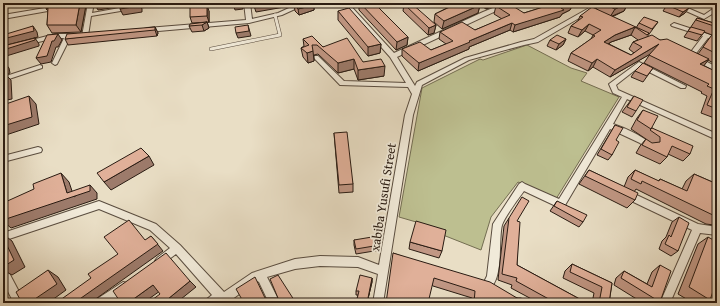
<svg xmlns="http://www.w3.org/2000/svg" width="720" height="306" font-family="'Gentium Book Plus',serif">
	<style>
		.green { fill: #bdbf90; stroke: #736d51 }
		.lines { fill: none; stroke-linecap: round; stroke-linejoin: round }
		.lane-casing { stroke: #594c3f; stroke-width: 4 }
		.street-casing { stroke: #594c3f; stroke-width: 2 }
		.lane { stroke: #f1ead9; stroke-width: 3 }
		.street { fill: #f1ead9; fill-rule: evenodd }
		.wall { fill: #c19784; stroke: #291b12; fill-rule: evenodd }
		.shaded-wall { fill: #9d7b6b; stroke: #291b12 }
		.building { fill: #e0b099; stroke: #291b12 }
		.labels { text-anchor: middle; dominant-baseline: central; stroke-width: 3.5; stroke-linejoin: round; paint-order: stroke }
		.street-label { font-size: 13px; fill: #291b12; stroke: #f1ead9 }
	</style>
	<rect width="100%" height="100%" fill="#e9dec5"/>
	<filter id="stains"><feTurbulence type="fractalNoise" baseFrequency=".005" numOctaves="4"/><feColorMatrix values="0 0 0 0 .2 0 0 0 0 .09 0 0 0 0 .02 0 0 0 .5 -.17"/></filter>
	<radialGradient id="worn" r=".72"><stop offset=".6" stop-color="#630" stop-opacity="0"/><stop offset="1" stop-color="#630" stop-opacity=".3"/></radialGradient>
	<!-- green -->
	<path class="green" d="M527,45L571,68L587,73L581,81L619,97L556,199L518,182L491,217L481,250L443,235L423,224L399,217L422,88L480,59L483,60Z"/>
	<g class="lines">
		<!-- lane casing -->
		<g class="lane-casing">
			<path id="lane" d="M211,49L280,35L275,15"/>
		</g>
		<!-- street casing -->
		<g class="street-casing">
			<path id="street" d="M88,3H94L92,13L147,3H159L156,5L91,16L88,36L85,38L82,36Z
				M244,3H250L252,19L278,13L300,3H308L282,15L249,23L147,32L144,30L147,28L246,20Z
				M342,3H348L394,53L483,12L505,3H513L397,57L415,86L417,82L465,58L521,42L534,39L598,3H605L538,42L524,45L469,60L422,85L413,115L383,303H373L378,274L358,267L320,266L295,269L267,277L280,303H269L259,282L257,281L227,303H206L207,299L212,295L176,254L160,266L157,264L155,261L157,258L170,248L150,230L99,209L3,241V233L99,201L156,224L180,245L224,292L252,273L295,259L320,256L358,257L379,265L405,115L412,94L408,87L340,85L314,58V56H318L344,81L406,83L390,57Z
				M668,3H676L704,15L717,6V11L704,19Z
				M57,6L60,8L59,9L3,19V15Z
				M674,23L717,37V41L708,38L694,56L697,57L717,67V72L684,54V52L690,53L703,36L672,26L671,25Z
				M55,34H76L79,36L76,38H70L57,64L55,65L52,63L64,38H55L26,45L23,43L24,42Z
				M639,62L686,86L685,88H681L639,67L616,85L618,90L717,134V140L627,99L613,124C625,128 646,137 653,147L652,149H646L640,143L610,129L564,207L561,208L558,207L524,191C518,199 505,217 502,225C498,240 504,282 488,289L484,288L483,284L487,276L493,224L519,184L522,182L525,184L559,199L622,97L613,93L609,84Z
				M40,65L42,66V68L3,81V77Z
				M38,147L41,148L42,150L41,152L3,162V156Z
				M626,190L698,224L717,227V235L700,233L670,303H660L692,230L623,197L622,194L623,191Z
				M3,267L7,269L25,303H14L3,282Z
				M123,282L127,283L128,287L127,291L110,303H96L97,299Z"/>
		</g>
		<!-- lane -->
		<use href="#lane" class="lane"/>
		<!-- street -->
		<use href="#street" class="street"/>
	</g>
	<!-- wall -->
	<path class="wall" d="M314,3H332L318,7Z
		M359,3H374L408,37L407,45L396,50L359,10Z
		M395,3H404V5L398,6Z
		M441,3H492L491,7L486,9L480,5L478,13L442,29L434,22L435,14L447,8Z
		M551,3H578L572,6L570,10L562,14L560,17L513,32L510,30L469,47V49L418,71L402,56V49L431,50L446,44L439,39L440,32L475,30L502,19L494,14L496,6L524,13L550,5Z
		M599,3H628L624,11L612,17L636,28L639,23L658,22L647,37L660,40L698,54L712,35L704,32L697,41L684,37L697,18L717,24V65L708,60L703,66L713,73L717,75V119L701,113L707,96L701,93L702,92L644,63L650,54L610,77L593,67L588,71L568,61L571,53L591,39L593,35L585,31L578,37L568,33L571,26L578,21L580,16L596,9ZM631,35L638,40L633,42L629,49L634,53L631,55L609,44L611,42Z
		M669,3H693L689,7L682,4L685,13L679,17L663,11L667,5Z
		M404,4L436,25L434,33L428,35L403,11Z
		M86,5L81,32L52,33L47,25L48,11L46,9Z
		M294,5H314V10L299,15L295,11Z
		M209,11V22L192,23L190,17Z
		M338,11L381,44L380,53L368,56L338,20Z
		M207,22L209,28L204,31L192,32L189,26Z
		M155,27L158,33L157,36L68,45L65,39Z
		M303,39L363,62L384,76L358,80L354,69L338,73L318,54L314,55V61L308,63L303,57L301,48L304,46Z
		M566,39L563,45L556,50L547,46L550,40Z
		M653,68L643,82L631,77L635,71Z
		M634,96L636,111L632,117L622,112Z
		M643,110L652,128L690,154L683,161L668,154L667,157L660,164L636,153L640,146L646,139L631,129L637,118Z
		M615,125L616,140L612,155L608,160L597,155Z
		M334,133L353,184V192L339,193Z
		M589,170L624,187L628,177L635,170L658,181L660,179L682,189L686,181L694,174L717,184V223L714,225L706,224L636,189L634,192L635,200L627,208L579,184Z
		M557,201L583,222L579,227L550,211Z
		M679,217L678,251L671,256L659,249L662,241L666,237L672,222Z
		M509,218L517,221V265L587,303H539L511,288L512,285L498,280L504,226Z
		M708,237L710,300L705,303H693L678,294L698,244Z
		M354,240L380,245V250L356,254L354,245Z
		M410,242L442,251L439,258L409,249Z
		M393,253L517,298L530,303H471L472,298L433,286Z
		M572,264L612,283L609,303H592L594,293L563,278L565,271Z
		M660,265V302L658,303H643L614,285L616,278L624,271L647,284L652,272Z
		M372,278V282L367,303H356L358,295H356V291Z"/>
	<!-- shaded-wall -->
	<path class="shaded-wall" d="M80,3H85L86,5L81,32L76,25Z
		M94,3H116L117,7L98,10Z
		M139,3L142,9V12L123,15L120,9Z
		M173,3H184L174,5Z
		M242,3L243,9L235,10L233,4Z
		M271,3H289L290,6L256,12L254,6Z
		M318,3H332L318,7Z
		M399,3H404V5L398,6Z
		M488,3H492L491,7L486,9Z
		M570,3H578L572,6L570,10L562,14L560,17L513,32L515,25Z
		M628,3L624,11L610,17L615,9Z
		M207,5L209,11V22L207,16Z
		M314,5V10L299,15L298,9Z
		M480,5L478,13L442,29L444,21Z
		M689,8L685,13L679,17L683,12Z
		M207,22L209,28L204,31L202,25Z
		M512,23L510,30L469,47V49L418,71L419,63L469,41Z
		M589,24L585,31L578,37L582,30Z
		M248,25L251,36L238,38L236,33Z
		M436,25L434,33L428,35L429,28Z
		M33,26L37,32L38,37L3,46V39Z
		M155,27L158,33L157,36L155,30Z
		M635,27L631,35L611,42L600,49L604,42L615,35Z
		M58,34L62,40L58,47H56L51,62L41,64L36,58L52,41Z
		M408,37L407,45L396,50L397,42Z
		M35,38L39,44V46L3,57V50Z
		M566,39L563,45L556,50L559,44Z
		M381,44L380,53L368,56V47Z
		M659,44L654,52L610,77L615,70Z
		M313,51L314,61L308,63L307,53Z
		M354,59V69L338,73V63Z
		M597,59L593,67L588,71L592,63Z
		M709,59L703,67L700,64Z
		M3,61L9,68L10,73L6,75L11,80L12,99L7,100L8,113L3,108Z
		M385,66L384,76L358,80V70Z
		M29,96L36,104L39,124L3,136V126Z
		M149,156L154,165L111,190L104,182Z
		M61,173L69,182L74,197L90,185L97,193V199L11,228L3,221V220L67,193Z
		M3,234L12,241L25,267L12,275L3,270Z
		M151,236L163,251L90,303H74Z
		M48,270L58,277L66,290L48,303H29Z
		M372,278V282L367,303Z
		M190,281L196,287L176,303H163Z
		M153,285L160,291L143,303H128Z
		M279,300L280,303H275Z"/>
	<!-- building -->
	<path class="building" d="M52,3H80L76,25H47L48,8L46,9L47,4Z
		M139,3V6L120,9V6Z
		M254,3H271L254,6Z
		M300,3H313L314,5L298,9L294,5Z
		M360,3H374L408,37L397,42Z
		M407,3H411L436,25L429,28L404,4Z
		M452,3H478L480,5L444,21L435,14L454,5Z
		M504,3H508L524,13L556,3H572L561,8L564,10L515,25L512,23L469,41L470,42L419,63L402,49L420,42L431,50L453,41L440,32L462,22L475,30L510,15L496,6Z
		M601,3H628L615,9Z
		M669,3H680L689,8L683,12L667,5Z
		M207,5V16L190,17V7Z
		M592,7L649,33L647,35L635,27L615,35L604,42L631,55L642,47L633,42L652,35L660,40L667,39L709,59L700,64L715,71L713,73L717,75V109L707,105L714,89L707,86L709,84L649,55L659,44L615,70L597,59L592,63L571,53L595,36L593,35L601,30L589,24L582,30L571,26L583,17L580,16Z
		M349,8L381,44L368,47L338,11Z
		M644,17L658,22L652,29L639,23Z
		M697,18L717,24V27L696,20Z
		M207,22L202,25L189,26L190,24Z
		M248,25L249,31L236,33L235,27Z
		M33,26L34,31L3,39V35Z
		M155,27V30L65,39L67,34Z
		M691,27L705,31L702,35L688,31Z
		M714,32L717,33V54L703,47Z
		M58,34L54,41H52L47,56L36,58L47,35Z
		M557,35L566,39L559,44L550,40Z
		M312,36L323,47L347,38L363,62L381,59L385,66L358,70L354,59L338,63L317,45H312L313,51L307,53L301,48L309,45L303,39Z
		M35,38V40L3,50V46Z
		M643,63L653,68L647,76L635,71Z
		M4,72L5,91L3,92V73Z
		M29,96L32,117L3,126V105Z
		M634,96L643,100L636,111L627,107Z
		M643,110L658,116L651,129L637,120Z
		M615,125L623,128L616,140L619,142L612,155L601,149Z
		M652,128L693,146L690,154L672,146L667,157L642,145L646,139L652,143L660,142V137L650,130Z
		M347,132L353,184L339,185L334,133Z
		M141,148L149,156L104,182L97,173Z
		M589,170L638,193L635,200L585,176Z
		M635,170L659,181L660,179L687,191L694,174L717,184V217L642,181L641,184L631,179Z
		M61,173L67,193L90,185V191L3,220V203L34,189L33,184Z
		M522,197L529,201L517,221L520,222L517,265L587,303H556L516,281L517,278L502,274L509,218Z
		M557,201L587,215L583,222L554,206Z
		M679,217L689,223L678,251L665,244L669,235L671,237Z
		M129,220L145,240L151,236L158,244L74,303H56L91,278L88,274L118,254L104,237Z
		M416,221L446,230L442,251L410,242Z
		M378,236L380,245L356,249L354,240Z
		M3,237L14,260L3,267Z
		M708,237L717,242V280L710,300L689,287Z
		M166,253L190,281L163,303H148L160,294L153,285L128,303H121L113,291Z
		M393,253L490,282L517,298H521L530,303H484L483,302L482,303H474L475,291L434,278L428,303H386Z
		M572,264L612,283L609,303H599L602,287L570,272Z
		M660,265L671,271L660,302L621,278L624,271L652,287Z
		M48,270L57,284L29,303H22L16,292Z
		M278,275L296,303H281L279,300L275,303H244L236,289L255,277L265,298H278L270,279Z
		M360,275L372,278L367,303H356L359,291H356Z"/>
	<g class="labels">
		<!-- street labels -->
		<g class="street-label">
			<text transform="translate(383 197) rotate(-81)">xabiba Yusufi Street</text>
		</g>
	</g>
	<!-- margin -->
	<rect width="720" height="306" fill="none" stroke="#e9dec5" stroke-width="16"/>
	<rect x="4" y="4" width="712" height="298" fill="none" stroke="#291b12" stroke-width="2"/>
	<rect x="8" y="8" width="704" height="290" fill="none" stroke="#291b12"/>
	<rect width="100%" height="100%" filter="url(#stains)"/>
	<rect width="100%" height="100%" fill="url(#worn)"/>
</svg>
